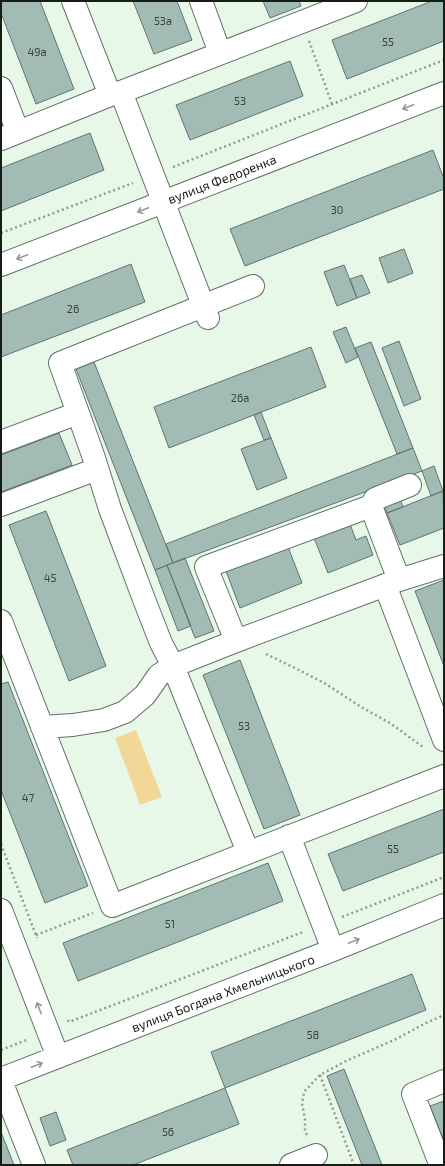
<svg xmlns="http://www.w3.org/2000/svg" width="445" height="1166" font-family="'Exo 2',sans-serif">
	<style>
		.green { fill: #f2d898 }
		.building { fill: #a3bbb5; stroke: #5f7570 }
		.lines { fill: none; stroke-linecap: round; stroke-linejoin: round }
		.minor-casing { stroke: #627164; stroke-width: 24 }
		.path { stroke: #909c91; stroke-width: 2.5; stroke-dasharray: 2 3; stroke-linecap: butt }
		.minor { stroke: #fff; stroke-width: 22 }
		.oneway { stroke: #969996 }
		.labels { text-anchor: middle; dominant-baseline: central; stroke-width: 3; stroke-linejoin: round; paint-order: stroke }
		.number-label { font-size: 11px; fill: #39443e }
		.street-label { font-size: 13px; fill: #161c16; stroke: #fff }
	</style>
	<rect width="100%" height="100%" fill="#e7f8e9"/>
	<!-- green -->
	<path class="green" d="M136,730L162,797L140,805L115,738Z"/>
	<!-- building -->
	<path class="building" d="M1,1H40L74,89L36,104L1,13Z
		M133,1H177L192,40L154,54Z
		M263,1H299L301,6L270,18Z
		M432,1H444V41L347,79L332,40Z
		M290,61L303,96L190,140L176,105Z
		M90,133L104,170L1,211V168Z
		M433,150L444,179V189L245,266L230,229Z
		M404,249L413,273L388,283L379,258Z
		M131,264L145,302L1,357V315Z
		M344,265L357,298L337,306L324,272Z
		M362,275L370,293L357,298L350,279Z
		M346,327L358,357L346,363L333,332Z
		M399,341L421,399L404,406L382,348Z
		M371,342L413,448L397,454L355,348Z
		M311,347L326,387L169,448L154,407Z
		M94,362L173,563L155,570L76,369Z
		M261,412L271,438L264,440L254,415Z
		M59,433L72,465L1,492V455Z
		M271,438L287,478L257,490L241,449Z
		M413,448L422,471L173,563L166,544Z
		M434,466L443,491L431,496L422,471Z
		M443,491L444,528L400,545L387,513Z
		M399,496L403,507L387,513L383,502Z
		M46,511L106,666L69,681L9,525Z
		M350,524L356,540L366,536L373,555L328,573L314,538Z
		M288,547L302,583L240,608L226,571Z
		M185,558L214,631L195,638L167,565Z
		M167,565L191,626L178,631L155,570Z
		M444,580V666L415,591Z
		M240,660L300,815L264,829L203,675Z
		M8,682L88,886L45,903L1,790V684Z
		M444,809V852L343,891L328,854Z
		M268,863L283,901L78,981L63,943Z
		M412,974L426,1010L225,1088L211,1052Z
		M344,1069L382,1165H362L327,1076Z
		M225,1088L239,1124L133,1165H73L67,1150Z
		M444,1101V1141L430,1106Z
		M56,1112L66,1140L50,1146L40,1118Z
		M1,1132L14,1165H1Z"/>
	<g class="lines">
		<!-- minor casing -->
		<g class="minor-casing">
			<path id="minor" d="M73,1L110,95
				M201,1L220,53
				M1,88L18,132
				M121,92L208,318
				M1,139L110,95L121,92L356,1
				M1,265L444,93
				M1,442L78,413L60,363L253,286
				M1,505L97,469
				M371,506L375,499L410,485
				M385,585L444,740
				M1,621L112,906L444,776
				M236,641L206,567L371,506L399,580
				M42,727L73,725L104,720L125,712L145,695L159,675L173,666L161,643L145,602L110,509L94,458L78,413
				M289,836L333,950
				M248,852L173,666L236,641L399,580L444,566
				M1,910L58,1057
				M1,1079L333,950L444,905
				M1,1081L34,1165
				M444,1081L413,1094L439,1161L444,1159
				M291,1165L316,1155"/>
		</g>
		<!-- path -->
		<path class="path" d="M309,41L332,104
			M173,167L444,60
			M1,233L133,183
			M266,654L299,670L326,684L361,707L390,723L423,747
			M1,844L37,938
			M342,917L444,877
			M36,935L93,913
			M68,1020L69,1022L303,932
			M1,1050L29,1039
			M320,1075L354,1165
			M307,1135L305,1130V1118L302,1104L304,1092L320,1075L346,1061L396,1039L424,1024L444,1015"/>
		<!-- minor -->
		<use href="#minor" class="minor"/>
	</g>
	<!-- one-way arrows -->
	<defs><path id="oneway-shaft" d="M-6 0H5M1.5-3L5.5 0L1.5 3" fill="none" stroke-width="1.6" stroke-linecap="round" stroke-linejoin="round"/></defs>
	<g class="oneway">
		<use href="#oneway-shaft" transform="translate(408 107) rotate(159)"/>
		<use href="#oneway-shaft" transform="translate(143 210) rotate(159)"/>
		<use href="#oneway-shaft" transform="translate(22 257) rotate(159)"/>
		<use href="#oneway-shaft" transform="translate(354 941) rotate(-22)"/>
		<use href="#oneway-shaft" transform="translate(39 1008) rotate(-111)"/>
		<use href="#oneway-shaft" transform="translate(37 1065) rotate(-21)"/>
	</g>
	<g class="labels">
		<!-- number labels -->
		<g class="number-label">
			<text x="163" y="20">53а</text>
			<text x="388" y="41">55</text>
			<text x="37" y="51">49а</text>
			<text x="240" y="100">53</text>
			<text x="337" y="209">30</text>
			<text x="73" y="308">26</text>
			<text x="240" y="397">26а</text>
			<text x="50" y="577">45</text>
			<text x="244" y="725">53</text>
			<text x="28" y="797">47</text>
			<text x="393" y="848">55</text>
			<text x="170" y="923">51</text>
			<text x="313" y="1034">58</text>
			<text x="168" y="1131">56</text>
		</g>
		<!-- street labels -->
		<g class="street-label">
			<text transform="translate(222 179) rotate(-21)">вулиця Федоренка</text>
			<text transform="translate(223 993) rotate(-21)">вулиця Богдана Хмельницького</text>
		</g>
	</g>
	<!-- border -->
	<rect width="445" height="1166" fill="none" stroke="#161c16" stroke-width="4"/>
</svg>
